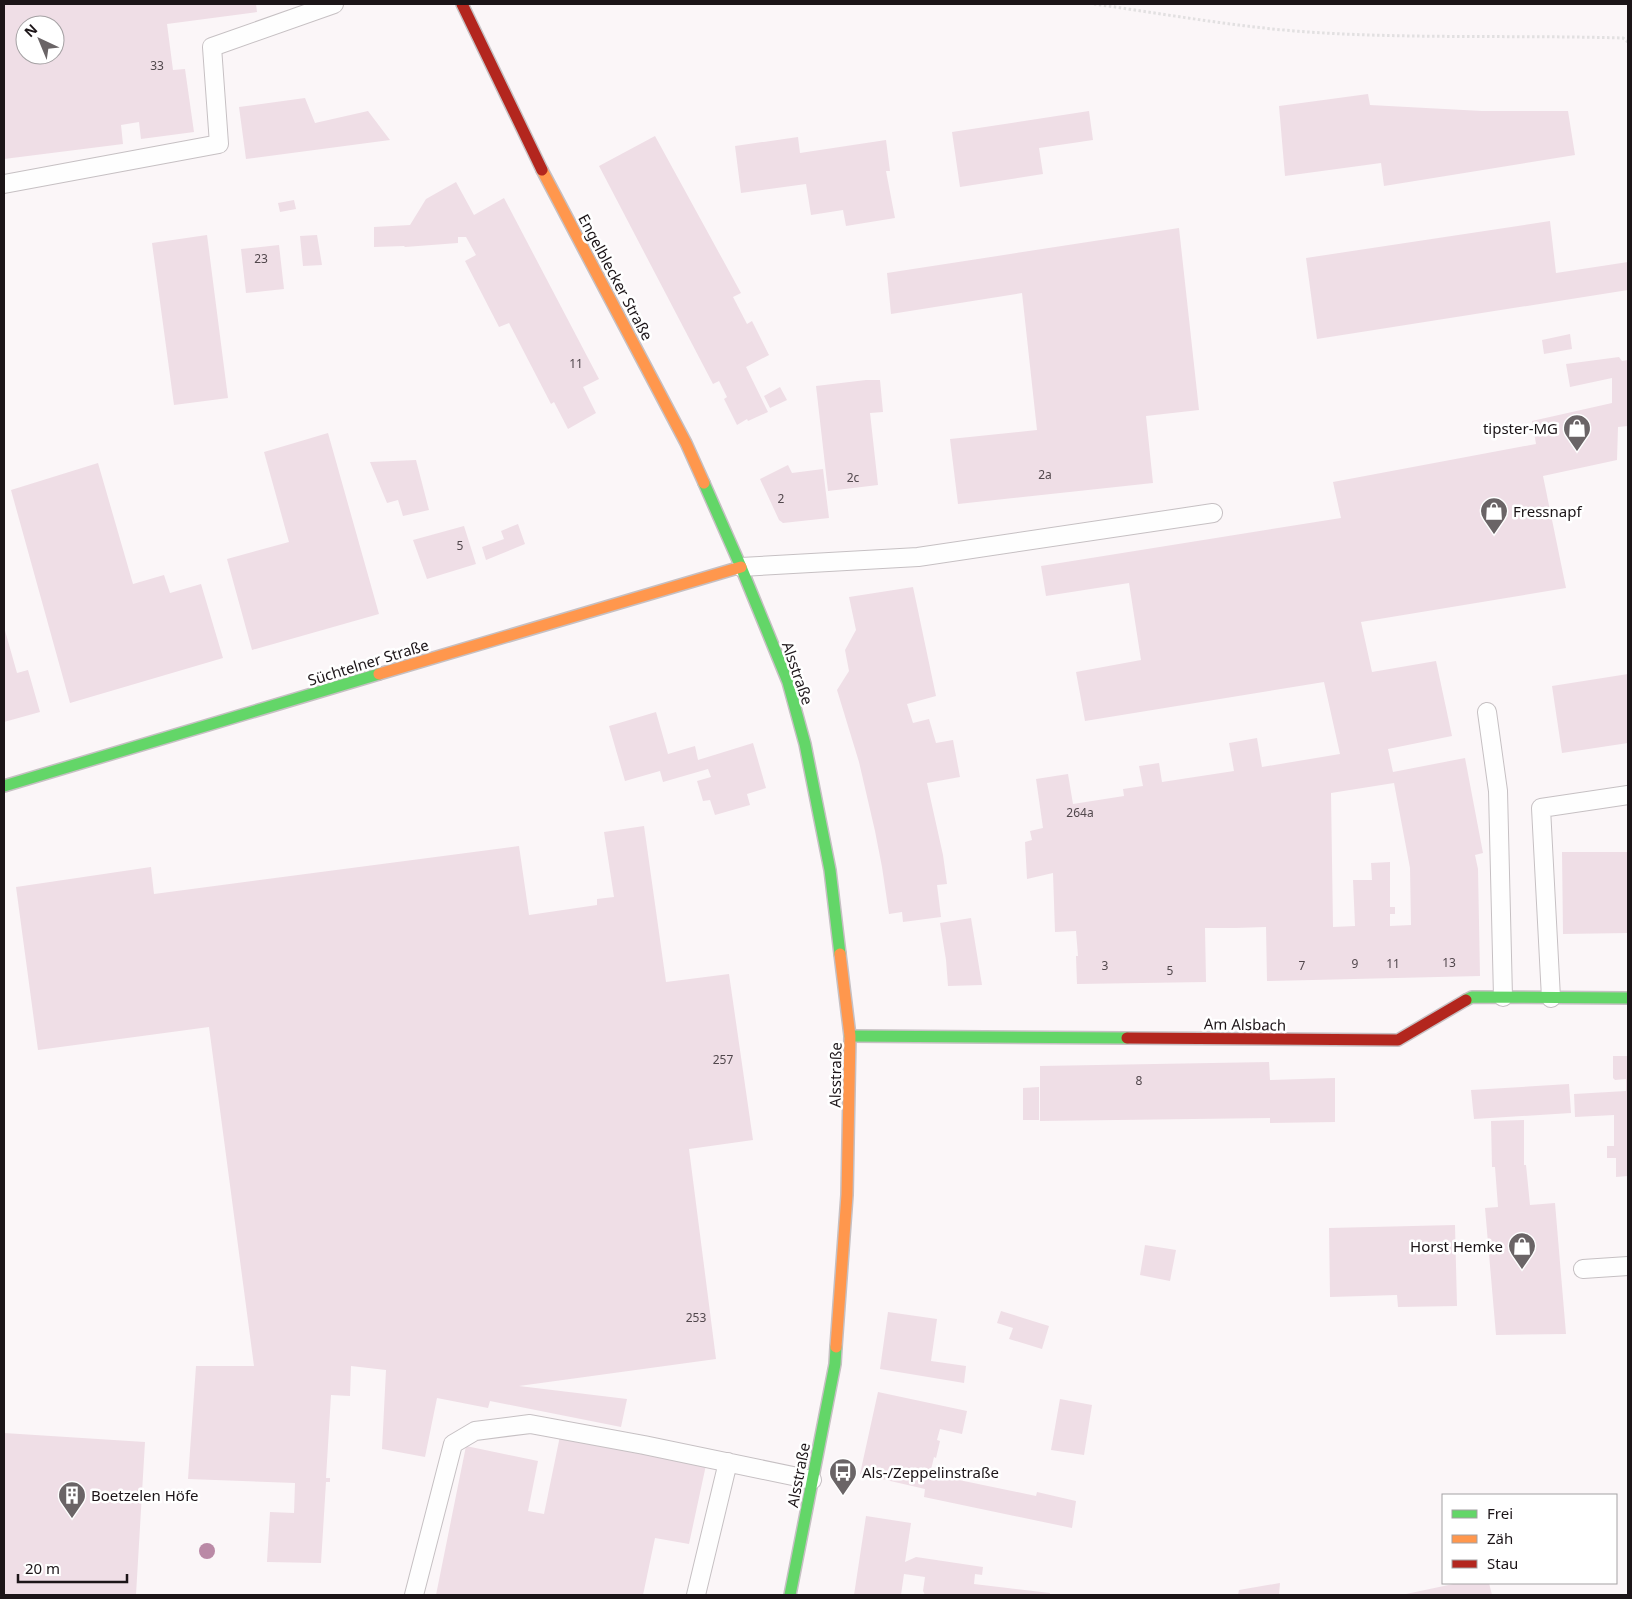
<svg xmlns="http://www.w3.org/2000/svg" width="1632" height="1599" font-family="'Noto Sans',sans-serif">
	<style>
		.building { fill: #efdee6; fill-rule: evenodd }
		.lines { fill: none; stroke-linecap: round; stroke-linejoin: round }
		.lane-casing { stroke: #c6c0c3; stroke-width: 20 }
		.fast-casing { stroke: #c6c0c3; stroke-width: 14 }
		.slow-casing { stroke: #c6c0c3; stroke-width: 14 }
		.jam-casing { stroke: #c6c0c3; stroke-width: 14 }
		.path { stroke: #e2e0e1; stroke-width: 3; stroke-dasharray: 2.5 2.5; stroke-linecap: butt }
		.lane { stroke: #fefefe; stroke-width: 18 }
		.fast { stroke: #63d668; stroke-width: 11 }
		.slow { stroke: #ff974d; stroke-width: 11 }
		.jam { stroke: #b3261e; stroke-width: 11 }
		.tree { fill: #ba89a6 }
		.labels { text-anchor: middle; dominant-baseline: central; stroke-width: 5; stroke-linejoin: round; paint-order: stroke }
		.number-label { font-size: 12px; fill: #51474c }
		.street-label { font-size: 15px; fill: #1c1518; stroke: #fff }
		.poi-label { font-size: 15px; fill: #1c1518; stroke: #fff; text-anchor: start }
	</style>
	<rect width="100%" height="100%" fill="#fbf6f8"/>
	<!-- building -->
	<path class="building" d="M4,4H256L257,12L167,24L173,70L185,69L194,132L141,139L139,122L121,125L123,144L4,159ZM25,25H55V55H25Z
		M1368,94L1370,105L1482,111H1568L1575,155L1384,186L1381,163L1285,176L1279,106Z
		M305,98L315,123L368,111L390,140L246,159L239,107Z
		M1089,111L1093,140L1039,148L1043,174L960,187L952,132Z
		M655,136L741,293L733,297L747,324L752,321L769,355L746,367L768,412L748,421L747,419L737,425L724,399L727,397L719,381L713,384L599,166Z
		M798,137L800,153L886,140L890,171H886L895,218L846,226L843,210L811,215L806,184L741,193L735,146Z
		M456,182L474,215L504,198L599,379L583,387L596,413L568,429L554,402L551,404L509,323L499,327L465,261L476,255L466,237H458V243L405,247L404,246L374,247V227L410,225L426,199Z
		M294,200L296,209L280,212L278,203Z
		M1550,221L1556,273L1628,262V290L1317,339L1306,258Z
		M1179,228L1199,410L1146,416L1153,483L958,504L950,439L1037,430L1022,293L891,314L887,273Z
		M207,235L228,398L174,405L152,243Z
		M317,235L322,265L303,266L300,236Z
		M279,245L284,289L246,293L241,249Z
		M1570,334L1572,349L1544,354L1542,340Z
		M1619,357L1622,361L1628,360V426L1618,427L1617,460L1543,476L1566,588L1361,622L1372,672L1436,661L1452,736L1388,749L1393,772L1465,758L1483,853L1475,855L1478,869L1480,976L1267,981L1266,927L1236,928H1205L1206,982L1077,984L1076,956H1078L1076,931L1055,932L1053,873L1027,879L1025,842L1032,840L1030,831L1043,828L1036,779L1068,774L1073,804L1124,796L1123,789L1143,786L1139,766L1159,763L1162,782L1234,771L1229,743L1257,738L1262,767L1340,754L1324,682L1085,721L1076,672L1141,660L1129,583L1046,596L1041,566L1341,518L1333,482L1536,444L1532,421L1612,403V378L1570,387L1566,364ZM1394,783L1410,868L1411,925L1390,926V914H1395V907H1390V862L1371,863L1372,880H1353L1355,926L1333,927L1331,793Z
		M866,380H880L883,412L870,413L878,485L828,491L816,386Z
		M780,387L787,400L770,408L764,396Z
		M328,433L379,614L252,650L227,559L289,542L264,452Z
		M416,460L429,510L403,516L398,500L387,503L370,462Z
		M98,463L133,584L164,575L170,593L201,584L223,658L70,703L11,490Z
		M788,465L792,473L823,469L829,518L783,523L779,520L760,479Z
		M518,524L525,544L486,560L482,547L504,539L501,531Z
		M464,526L476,564L427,579L413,540Z
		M913,587L936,696L907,704L913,723L929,719L936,743L953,740L960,777L927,783L943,855L947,884L937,885L941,917L903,922L902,912L889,914L882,867L875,831L859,762L837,690L849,671L845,650L856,630L849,597Z
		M4,627L17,673L28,670L40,712L4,722Z
		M1628,674V743L1562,753L1552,686Z
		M656,712L668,754L695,746L698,760L753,743L766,788L747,794L750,805L715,815L710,800L703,801L697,781L711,777L708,769L663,782L660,771L625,781L609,726Z
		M644,826L666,982L729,974L753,1140L689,1149L716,1359L519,1386L627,1399L621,1427L490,1401L488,1408L437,1398L425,1457L382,1449L386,1370L351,1366L350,1396L331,1395L326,1478H330V1482H326L321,1563L267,1562L270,1512L294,1513L295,1483L188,1479L196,1366H254L209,1027L38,1050L16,887L151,867L154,894L519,846L529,915L597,905V899L614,897L604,832Z
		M1562,852H1628V933L1563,934Z
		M971,918L982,985L948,986L946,960L940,923Z
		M1613,1056H1628V1176L1616,1177V1158H1607V1146H1614V1115L1575,1117L1574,1094L1626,1091V1079L1615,1080L1613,1078Z
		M1269,1062L1270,1080L1335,1078V1122L1270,1123V1118L1040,1121V1066Z
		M1569,1084L1571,1113L1474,1119L1471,1090Z
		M1039,1087V1120H1023V1088Z
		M1524,1120V1165H1526L1530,1205L1555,1203L1566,1334L1496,1335L1485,1208L1498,1207L1495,1167H1492L1491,1121Z
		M1455,1225L1457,1306L1398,1307L1397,1295L1330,1297L1329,1228Z
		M1145,1245L1176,1250L1170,1281L1140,1275Z
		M1001,1311L1049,1326L1042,1349L1009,1339L1013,1328L997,1323Z
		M888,1312L937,1319L931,1361L966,1366L964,1383L880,1369Z
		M878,1392L967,1411L962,1434L940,1429L937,1440L940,1441L936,1458L934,1457L930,1474L1036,1496L1037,1492L1076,1501L1072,1528L924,1497L925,1489L860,1474Z
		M1060,1399L1092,1405L1084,1455L1051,1450Z
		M4,1433L145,1442L136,1595H4Z
		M560,1436L706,1465L689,1544L655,1538L643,1595H436L466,1446L538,1461L528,1511L544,1514Z
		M866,1516L911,1523L905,1562L916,1557L983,1567L982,1575L975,1574L974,1584L1050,1593V1595H925L923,1591L925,1577L904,1574L901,1595H854Z
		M1280,1583L1279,1595H1238L1239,1590Z
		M1458,1583H1489L1492,1595H1406V1594Z"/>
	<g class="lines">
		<!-- lane casing -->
		<g class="lane-casing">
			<path id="lane" d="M4,184L219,144L212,47L334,4
				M741,567L918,557L1213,513
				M1487,712L1498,791L1503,997
				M1551,998L1541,808L1628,795
				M1583,1269L1628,1266
				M414,1595L453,1444L475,1431L530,1424L644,1445L812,1480
				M696,1595L728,1462"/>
		</g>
		<!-- fast casing -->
		<g class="fast-casing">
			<path id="fast" d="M704,483L741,567L788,682L805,744L830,870L840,954
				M4,786L379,674
				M1466,1000L1472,997L1628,998
				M850,1036L1127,1038
				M790,1595L835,1364L836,1347"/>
		</g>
		<!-- slow casing -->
		<g class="slow-casing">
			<path id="slow" d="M542,170L686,443L704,483
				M379,674L741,567
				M836,1347L847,1195L850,1036L840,954"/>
		</g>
		<!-- jam casing -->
		<g class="jam-casing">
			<path id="jam" d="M462,4L542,170
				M1127,1038L1398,1040L1466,1000"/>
		</g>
		<!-- path -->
		<path class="path" d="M1094,4C1165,14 1236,27 1308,32C1413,39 1518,35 1623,38L1628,42"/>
		<!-- lane -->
		<use href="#lane" class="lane"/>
		<!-- fast -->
		<use href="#fast" class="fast"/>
		<!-- slow -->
		<use href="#slow" class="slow"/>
		<!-- jam -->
		<use href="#jam" class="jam"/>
	</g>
	<!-- trees -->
	<circle class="tree" cx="207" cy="1551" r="8"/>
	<!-- icons -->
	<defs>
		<g id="shop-pin" transform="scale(1.4375)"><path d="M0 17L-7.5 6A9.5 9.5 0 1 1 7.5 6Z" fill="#6a6466" stroke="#fff"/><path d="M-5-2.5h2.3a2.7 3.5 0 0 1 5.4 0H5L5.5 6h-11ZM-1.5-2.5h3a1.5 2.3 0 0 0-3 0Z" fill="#fff"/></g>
		<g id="bus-pin" transform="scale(1.4375)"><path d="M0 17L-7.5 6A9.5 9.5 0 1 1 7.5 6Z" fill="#6a6466" stroke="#fff"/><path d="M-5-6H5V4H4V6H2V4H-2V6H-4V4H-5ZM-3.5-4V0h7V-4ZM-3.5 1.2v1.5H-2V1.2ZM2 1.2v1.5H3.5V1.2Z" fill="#fff"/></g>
		<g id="building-pin" transform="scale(1.4375)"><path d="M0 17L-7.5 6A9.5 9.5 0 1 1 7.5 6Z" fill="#6a6466" stroke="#fff"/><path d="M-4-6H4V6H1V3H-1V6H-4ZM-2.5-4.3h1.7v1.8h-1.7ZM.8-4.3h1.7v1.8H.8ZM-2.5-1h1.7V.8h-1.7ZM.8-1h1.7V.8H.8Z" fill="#fff"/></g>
	</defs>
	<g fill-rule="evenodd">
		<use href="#shop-pin" x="1577" y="428"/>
		<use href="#shop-pin" x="1494" y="511"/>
		<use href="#shop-pin" x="1522" y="1246"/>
		<use href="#bus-pin" x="843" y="1472"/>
		<use href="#building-pin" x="72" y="1495"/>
	</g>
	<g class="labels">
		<!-- number labels -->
		<g class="number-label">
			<text x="157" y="65">33</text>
			<text x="261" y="258">23</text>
			<text x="576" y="363">11</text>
			<text x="1045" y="474">2a</text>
			<text x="853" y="477">2c</text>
			<text x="781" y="498">2</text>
			<text x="460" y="545">5</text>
			<text x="1080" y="812">264a</text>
			<text x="1449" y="962">13</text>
			<text x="1355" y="963">9</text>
			<text x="1393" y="963">11</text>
			<text x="1105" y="965">3</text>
			<text x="1302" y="965">7</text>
			<text x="1170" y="970">5</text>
			<text x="723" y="1059">257</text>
			<text x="1139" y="1080">8</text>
			<text x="696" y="1317">253</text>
		</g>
		<!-- street labels -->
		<g class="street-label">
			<text transform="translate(616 277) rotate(62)">Engelblecker Straße</text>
			<text transform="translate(368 662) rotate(-17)">Süchtelner Straße</text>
			<text transform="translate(798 673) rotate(71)">Alsstraße</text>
			<text transform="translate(1245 1024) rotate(1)">Am Alsbach</text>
			<text transform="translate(835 1075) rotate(-89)">Alsstraße</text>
			<text transform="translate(798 1475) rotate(-79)">Alsstraße</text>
		</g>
		<!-- poi labels -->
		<g class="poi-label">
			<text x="1558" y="428" text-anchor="end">tipster-MG</text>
			<text x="1513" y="511">Fressnapf</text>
			<text x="1503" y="1246" text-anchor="end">Horst Hemke</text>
			<text x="862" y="1472">Als-/Zeppelinstraße</text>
			<text x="91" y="1495">Boetzelen Höfe</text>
		</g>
	</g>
	<!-- border -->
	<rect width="1632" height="1599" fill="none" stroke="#1c1518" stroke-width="10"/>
	<!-- legend -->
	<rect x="1442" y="1494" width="175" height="90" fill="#ffffff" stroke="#a4a1a3"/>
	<rect x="1452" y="1510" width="25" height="8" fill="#63d668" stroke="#a4a1a3"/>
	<text x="1487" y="1519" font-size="15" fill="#1c1518">Frei</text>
	<rect x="1452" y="1535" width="25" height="8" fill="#ff974d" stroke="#a4a1a3"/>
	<text x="1487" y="1544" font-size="15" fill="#1c1518">Zäh</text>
	<rect x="1452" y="1560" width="25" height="8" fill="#b3261e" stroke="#a4a1a3"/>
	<text x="1487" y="1569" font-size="15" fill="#1c1518">Stau</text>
	<!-- north arrow -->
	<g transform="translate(40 40) rotate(316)"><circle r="24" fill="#ffffff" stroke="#a4a1a3"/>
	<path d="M0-4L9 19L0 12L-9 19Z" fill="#6a6466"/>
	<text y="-8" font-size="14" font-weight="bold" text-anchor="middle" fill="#1c1518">N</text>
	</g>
	<!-- scale -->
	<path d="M18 1574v8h109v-8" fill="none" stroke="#1c1518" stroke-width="2.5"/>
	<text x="25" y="1574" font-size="15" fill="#1c1518" stroke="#ffffff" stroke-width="4" paint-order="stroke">20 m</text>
</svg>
